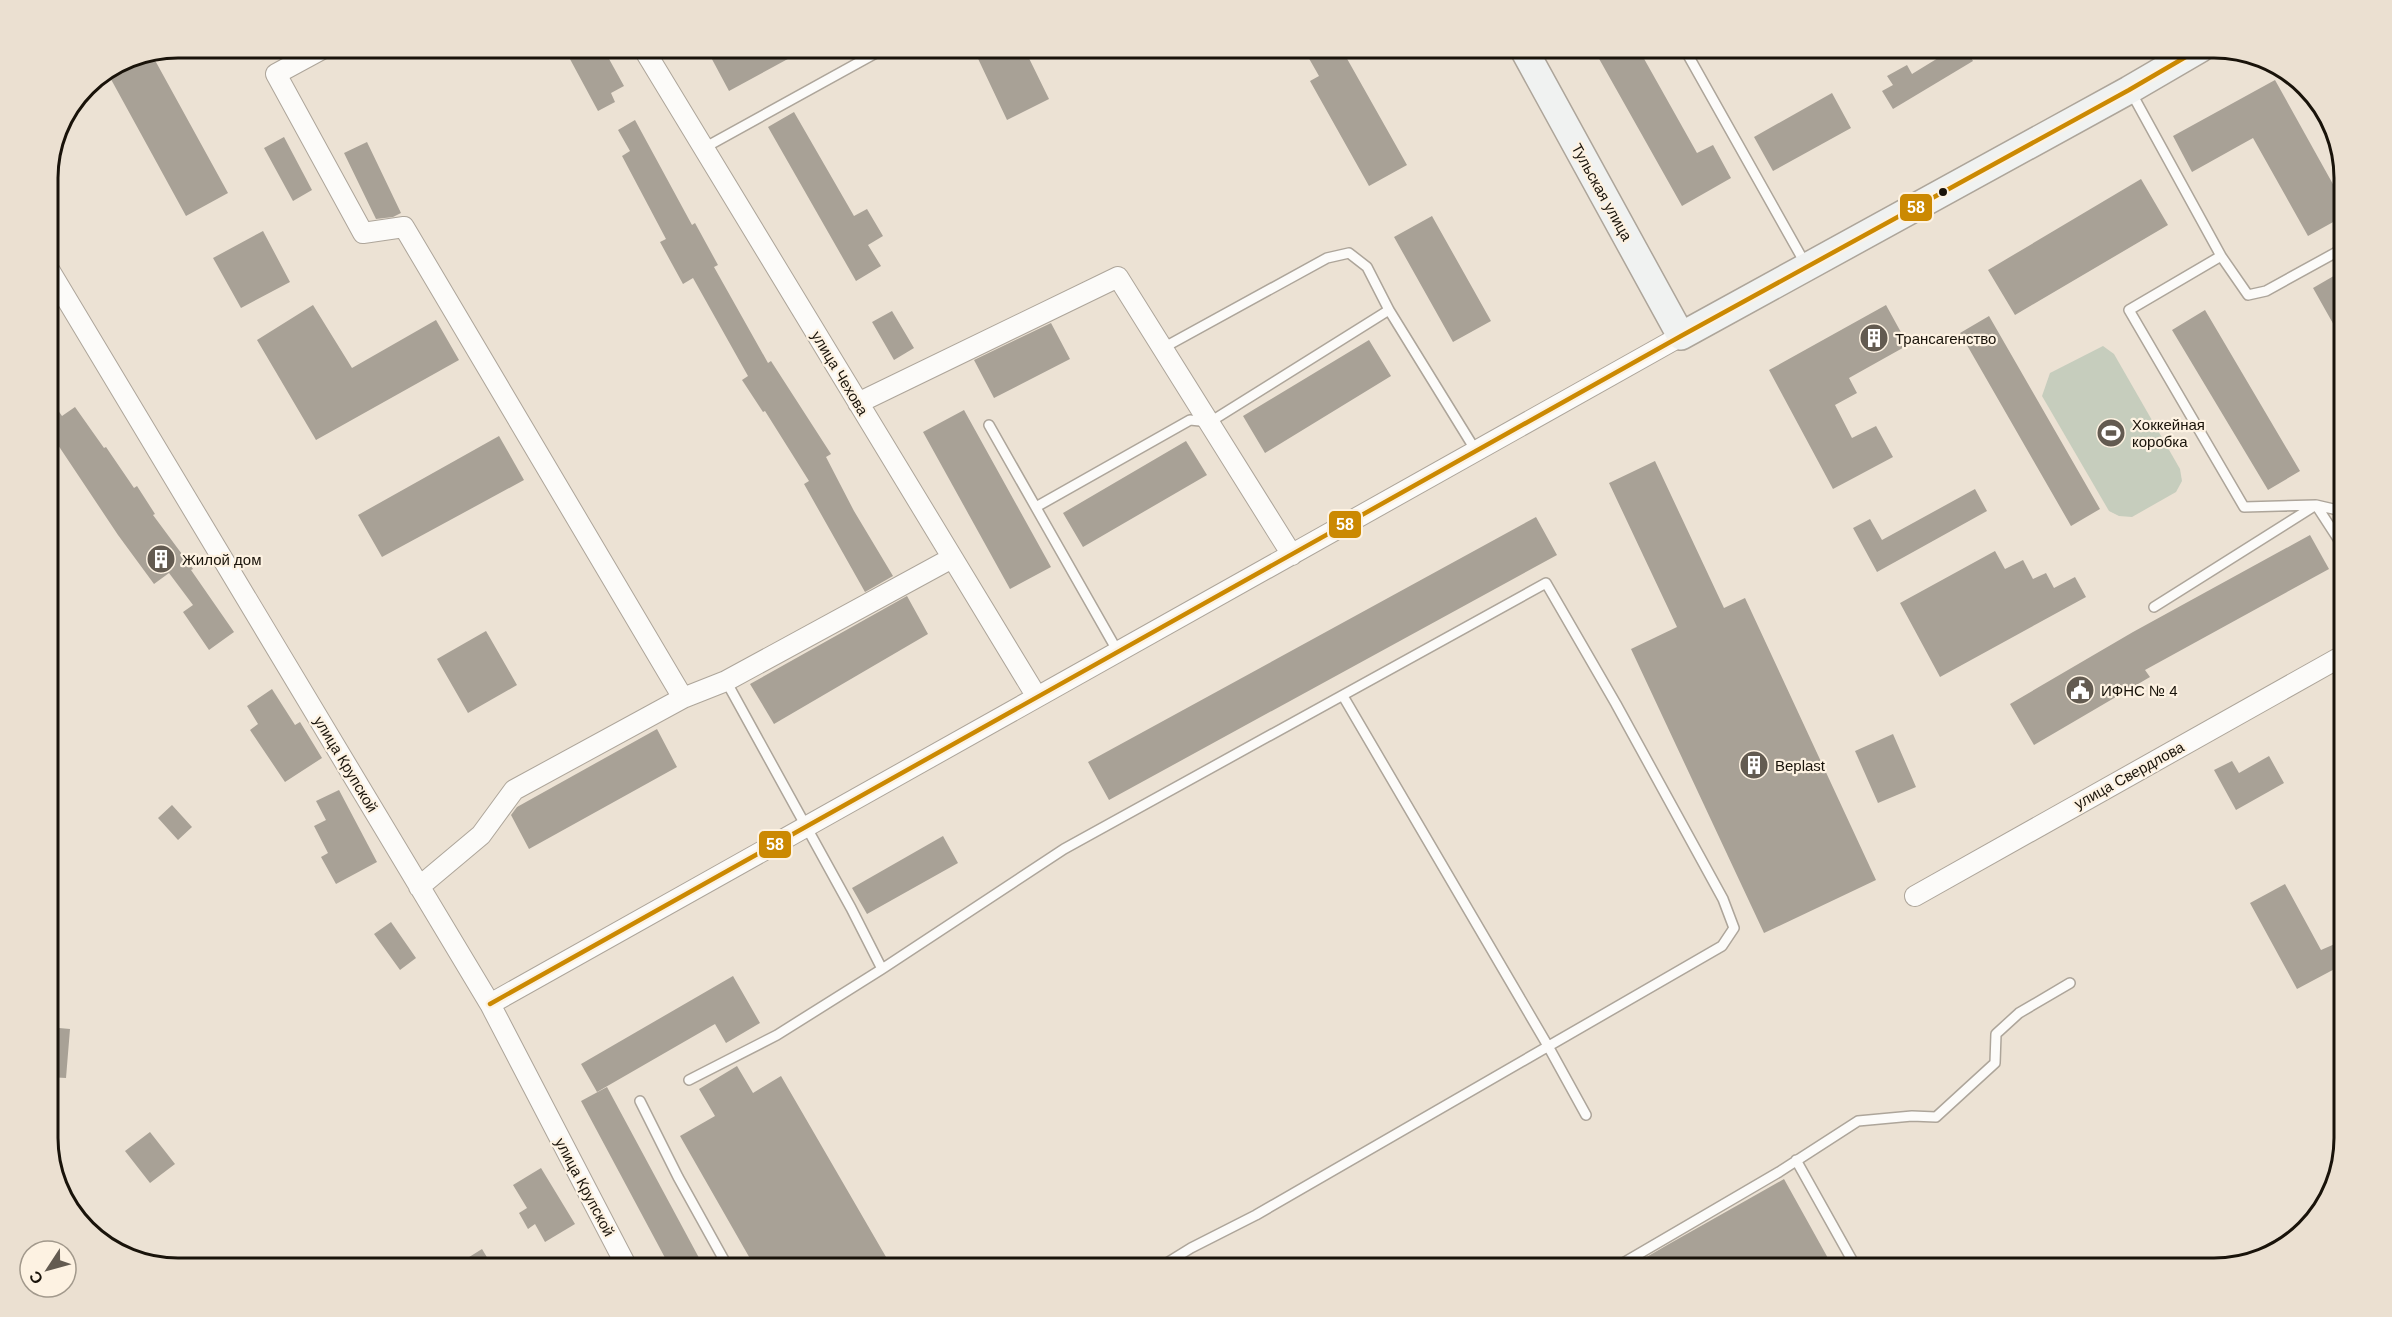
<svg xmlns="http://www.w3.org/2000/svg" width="2392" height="1317" font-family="Helvetica,sans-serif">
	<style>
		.green { fill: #c6cdbd }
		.building { fill: #a8a196 }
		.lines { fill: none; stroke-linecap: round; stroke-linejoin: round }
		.lane-casing { stroke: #ada59a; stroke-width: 12 }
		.street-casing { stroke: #ada59a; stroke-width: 22 }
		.secondary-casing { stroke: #ada59a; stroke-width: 30 }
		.lane { stroke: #fcfbf9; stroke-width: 9 }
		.street { stroke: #fcfbf9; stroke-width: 20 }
		.secondary { stroke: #f0f2f1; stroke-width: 27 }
		.bus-1-casing { stroke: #fdf2e2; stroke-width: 9 }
		.bus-1 { stroke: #cb8902; stroke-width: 4.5 }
		.bus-dot { fill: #19130a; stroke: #fdf2e2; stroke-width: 2 }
		.labels { text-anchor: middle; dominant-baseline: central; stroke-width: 4.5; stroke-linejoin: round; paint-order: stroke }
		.street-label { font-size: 15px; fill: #19130a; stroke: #fdf2e2 }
		.poi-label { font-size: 15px; fill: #19130a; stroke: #fdf2e2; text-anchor: start }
		.rim { fill: none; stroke: #19130a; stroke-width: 3 }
		.line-badge { stroke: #fdf2e2; stroke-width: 2 }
		.badge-label { font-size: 16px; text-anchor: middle; font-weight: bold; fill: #fff }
	</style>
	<rect width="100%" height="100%" fill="#ece2d4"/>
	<!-- green -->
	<path class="green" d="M2103,346L2114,354L2180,469L2182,481L2176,492L2132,517L2119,516L2109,511L2042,396L2050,373Z"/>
	<!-- building -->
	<path class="building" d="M564,48H603L624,86L611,93L615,102L598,111Z
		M706,48H808L729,91Z
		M973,48H1024L1049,99L1007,120Z
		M1303,48H1341L1407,165L1369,186L1310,81L1319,76Z
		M1593,48H1638L1697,153L1713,145L1731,178L1682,206Z
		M1938,48H1965L1973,61L1893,109L1882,91L1893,85L1887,76L1907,65L1912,74L1943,55Z
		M151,53L228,193L186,216L107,72L129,58Z
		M2275,80L2344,204V216L2308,236L2253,138L2192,172L2173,136Z
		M1832,93L1851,128L1773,171L1754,137Z
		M794,112L854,216L867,209L883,236L868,245L881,266L856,281L768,127Z
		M635,120L692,225L695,223L718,265L714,267L768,363L771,361L831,454L826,457L854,511L893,576L865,592L804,484L809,481L765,411L763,412L742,380L748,376L693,278L683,284L660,242L666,239L622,156L630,151L618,130Z
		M284,137L312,190L293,201L264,148Z
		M367,142L401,213L393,217L376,219L344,153Z
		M2141,179L2168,225L2015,315L1988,270Z
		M1432,216L1491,321L1453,342L1394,237Z
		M263,231L290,282L241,308L213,258Z
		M2344,270V343L2313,288Z
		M313,305L352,368L436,320L459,360L316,440L257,340Z
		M1886,305L1908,345L1849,378L1857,393L1835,405L1852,438L1876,426L1893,457L1833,489L1769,370Z
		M2205,310L2300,471L2268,490L2172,330Z
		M892,311L914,348L894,360L872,322Z
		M1989,316L2100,509L2071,526L1960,333Z
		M1051,323L1070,359L994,398L974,360Z
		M1369,340L1391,376L1265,453L1243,416Z
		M48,396L62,416L75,407L104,448L106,447L134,488L137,486L155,514L153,515L193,569L191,570L234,632L209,650L183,612L193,605L169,573L154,584L118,535L48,430Z
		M964,410L1051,567L1010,589L923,432Z
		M499,436L524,480L382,557L358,515Z
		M1186,441L1207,475L1083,547L1063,513Z
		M1655,461L1724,608L1745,598L1876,880L1764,933L1631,649L1677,627L1609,483Z
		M1975,489L1987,511L1877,572L1853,528L1870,519L1882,540Z
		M1536,517L1557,555L1109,800L1088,762Z
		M2310,535L2329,569L2145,670L2150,677L2034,745L2010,704L2133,632Z
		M1995,551L2005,569L2023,560L2033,579L2046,573L2054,588L2075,577L2086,597L1940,677L1900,603Z
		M907,596L928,634L774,724L750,684Z
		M486,631L517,685L468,713L437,659Z
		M272,689L295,725L300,722L322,758L285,782L250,730L258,724L247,706Z
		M657,729L677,767L529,849L511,815L517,807Z
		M1893,734L1916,787L1878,803L1855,751Z
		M2269,756L2284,783L2236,810L2214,770L2232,761L2239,773Z
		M339,790L377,862L336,884L321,857L328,853L314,826L326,820L316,801Z
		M172,805L192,827L178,840L158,818Z
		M943,836L958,863L867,914L852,888Z
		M2285,884L2321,950L2344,940V964L2297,989L2250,903Z
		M391,922L416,958L400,970L374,934Z
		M733,976L760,1023L726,1043L715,1024L597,1092L581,1064Z
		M48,1027L70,1029L66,1078L48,1077Z
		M737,1066L753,1093L781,1076L893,1269H756L680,1136L715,1116L699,1089Z
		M607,1087L705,1269H671L581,1101Z
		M150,1132L175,1164L150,1183L125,1151Z
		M541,1168L575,1224L545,1242L535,1224L528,1229L519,1213L527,1208L513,1185Z
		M1784,1179L1834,1269H1626L1669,1244Z
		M482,1249L494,1269H450Z"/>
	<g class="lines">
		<!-- lane casing -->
		<g class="lane-casing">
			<path id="lane" d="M1684,48L1806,265
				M2131,92L2221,256L2129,310L2244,507L2316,505L2344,548
				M704,148L885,48
				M2221,256L2248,295L2266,291L2344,248
				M1163,348L1327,258L1349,253L1367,267L1389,310L1476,451
				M989,425L1118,652
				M1036,507L1190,420L1210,422L1389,310
				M2154,607L2316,505L2342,511L2344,510
				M726,681L851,908L882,969
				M1343,696L1548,1046L1586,1115
				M689,1080L777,1035L882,969L1064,849L1546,583L1616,704L1723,899L1734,928L1722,946L1256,1215L1191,1248L1157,1269
				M640,1101L678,1177L729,1269
				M1796,1160L1857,1269
				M2254,1258L2294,1236
				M1613,1269L1779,1172L1858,1121L1912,1116L1936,1117L1995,1063L1996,1034L2019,1013L2070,983"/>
		</g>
		<!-- street casing -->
		<g class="street-casing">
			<path id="street" d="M324,48L276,74L363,233L404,227L683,698
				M643,48L1037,697
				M48,268L490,1004L628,1269
				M858,403L1118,277L1292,555
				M419,887L481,835L514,790L683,698L726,681L952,558
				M1915,896L2344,655
				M490,1004L1681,336"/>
		</g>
		<!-- secondary casing -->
		<g class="secondary-casing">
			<path id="secondary" d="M1523,48L1681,336L2129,90L2201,48"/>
		</g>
		<!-- lane -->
		<use href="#lane" class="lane"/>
		<!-- street -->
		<use href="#street" class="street"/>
		<!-- secondary -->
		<use href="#secondary" class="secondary"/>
		<!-- bus-1 casing -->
		<g class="bus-1-casing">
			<path id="bus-1" d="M490,1004L1681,336L2129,90L2201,48"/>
		</g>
		<!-- bus-1 -->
		<use href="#bus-1" class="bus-1"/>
	</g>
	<!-- icons -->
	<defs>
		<g id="building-disc" transform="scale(1.5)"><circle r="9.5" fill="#635b51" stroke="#fdf2e2"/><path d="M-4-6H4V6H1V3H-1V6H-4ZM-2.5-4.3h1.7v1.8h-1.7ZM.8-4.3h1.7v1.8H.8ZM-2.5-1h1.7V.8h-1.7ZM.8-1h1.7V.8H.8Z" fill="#fff"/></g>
		<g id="stadium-disc" transform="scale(1.5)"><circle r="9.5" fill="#635b51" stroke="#fdf2e2"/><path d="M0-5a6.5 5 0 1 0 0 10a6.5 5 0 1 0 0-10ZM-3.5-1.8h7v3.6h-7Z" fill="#fff"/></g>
		<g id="civic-disc" transform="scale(1.5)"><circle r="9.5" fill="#635b51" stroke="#fdf2e2"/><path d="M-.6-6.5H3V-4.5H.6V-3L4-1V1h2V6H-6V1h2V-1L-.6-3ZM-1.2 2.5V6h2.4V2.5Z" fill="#fff"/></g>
	</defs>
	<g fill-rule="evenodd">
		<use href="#building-disc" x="1874" y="338"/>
		<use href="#stadium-disc" x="2111" y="433"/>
		<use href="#building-disc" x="161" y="559"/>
		<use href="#civic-disc" x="2080" y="690"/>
		<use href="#building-disc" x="1754" y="765"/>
	</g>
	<!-- markers -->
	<circle class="bus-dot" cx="1943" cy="192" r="5"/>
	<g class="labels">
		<!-- street labels -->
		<g class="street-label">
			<text transform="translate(1602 192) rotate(61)">Тульская улица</text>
			<text transform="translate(840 373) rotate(59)">улица Чехова</text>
			<text transform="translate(346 764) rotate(59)">улица Крупской</text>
			<text transform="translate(2129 775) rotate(-29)">улица Свердлова</text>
			<text transform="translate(585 1187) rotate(62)">улица Крупской</text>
		</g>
		<!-- poi labels -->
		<g class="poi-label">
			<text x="1895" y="338">Трансагенство</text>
			<text x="2132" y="424">Хоккейная<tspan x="2132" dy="17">коробка</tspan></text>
			<text x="182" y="559">Жилой дом</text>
			<text x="2101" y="690">ИФНС № 4</text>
			<text x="1775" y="765">Beplast</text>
		</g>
	</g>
	<!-- crop -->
	<path d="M0 0H2392V1317H0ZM178 58H2214A120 120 0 0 1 2334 178V1138A120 120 0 0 1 2214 1258H178A120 120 0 0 1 58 1138V178A120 120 0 0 1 178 58Z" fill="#ebe0d1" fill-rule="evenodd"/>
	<path class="rim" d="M178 58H2214A120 120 0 0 1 2334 178V1138A120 120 0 0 1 2214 1258H178A120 120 0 0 1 58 1138V178A120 120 0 0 1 178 58Z"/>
	<g class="line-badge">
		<rect x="1899" y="193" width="34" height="29" rx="6" fill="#cb8902"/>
		<rect x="1328" y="510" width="34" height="29" rx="6" fill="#cb8902"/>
		<rect x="758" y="830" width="34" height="29" rx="6" fill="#cb8902"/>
	</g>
	<g class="badge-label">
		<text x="1916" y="213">58</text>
		<text x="1345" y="530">58</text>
		<text x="775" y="850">58</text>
	</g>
	<!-- north arrow -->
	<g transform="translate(48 1269) rotate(234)"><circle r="28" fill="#fdf2e2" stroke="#a2998c" stroke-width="1.5"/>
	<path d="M0-4.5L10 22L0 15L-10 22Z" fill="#635b51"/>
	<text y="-9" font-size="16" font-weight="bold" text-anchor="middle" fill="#19130a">С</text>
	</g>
</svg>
